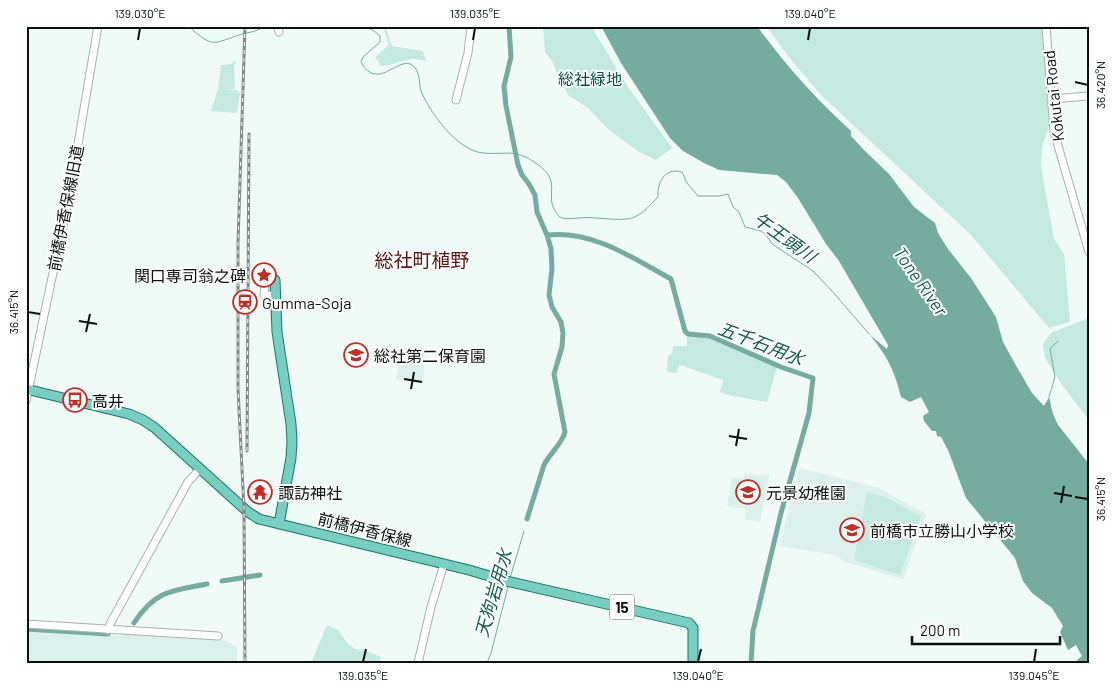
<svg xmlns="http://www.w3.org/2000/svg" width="1115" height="689" font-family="Barlow,'Noto Sans JP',sans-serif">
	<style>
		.built { fill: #ddf1ec }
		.green { fill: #c4e9e0 }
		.water { fill: #76ab9f }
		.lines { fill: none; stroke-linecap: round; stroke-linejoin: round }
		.stream { stroke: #76ab9f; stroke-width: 1 }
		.canal { stroke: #76ab9f; stroke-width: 5 }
		.minor-casing { stroke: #a7b2af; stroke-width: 9 }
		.major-casing { stroke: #177767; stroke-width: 11 }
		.minor { stroke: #fff; stroke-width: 7 }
		.major { stroke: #77cec1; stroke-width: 9 }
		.rail-casing { stroke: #818987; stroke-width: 3 }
		.rail { stroke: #fff; stroke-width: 1; stroke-dasharray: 4; stroke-linecap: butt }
		.ticks { fill: none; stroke: #0c100f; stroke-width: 2 }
		.labels { text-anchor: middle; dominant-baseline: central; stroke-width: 4; stroke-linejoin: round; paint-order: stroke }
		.shield { fill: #fff; stroke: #555857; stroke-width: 1 }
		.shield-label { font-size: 15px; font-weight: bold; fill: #0c100f }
		.park-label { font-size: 16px; fill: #015246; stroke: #fff }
		.street-label { font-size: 16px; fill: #0c100f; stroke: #fff }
		.poi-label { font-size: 16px; fill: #0c100f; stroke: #fff; text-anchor: start }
		.water-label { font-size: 18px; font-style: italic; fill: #155d51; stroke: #fff }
		.quarter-label { font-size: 19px; fill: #591510; stroke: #fff }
		.neatline { fill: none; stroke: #0c100f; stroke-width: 2 }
		.ticks-label { font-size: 12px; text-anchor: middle; fill: #0c100f }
	</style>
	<rect width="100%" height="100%" fill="#f0fbf8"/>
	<!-- built -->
	<path class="built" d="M415,348H424L425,351L423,383L396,379L401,350Z
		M800,468L879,488L926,514L903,579L845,562L836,555L779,546Z
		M745,473L758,475L770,474L760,522L745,519L746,509L727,506L732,477L743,479Z
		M26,630L124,636L126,634L219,639L226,641L237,647V663H26Z"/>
	<!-- green -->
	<path class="green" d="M383,26H385L392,46L423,51L426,61C404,55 401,65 381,66L375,57L389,45Z
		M543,26H591L624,81L672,148L656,160L641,153L625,142L606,127L588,108L568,95L563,83L557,74L553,62L545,52Z
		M766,26H1042L1050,124L1042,147L1041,167L1054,239L1064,254L1070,322L1049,328L971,235L821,95L792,61Z
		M236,60L234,68L235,89H222L236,90L240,93L237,113L211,111L218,89L221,65L231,64Z
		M1089,318V420L1062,385L1045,358L1043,344L1051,333Z
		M687,334L710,337L777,367L767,402L733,396L720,392L723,380L683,366L679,365L677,373L667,372L668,356L672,353L673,346H687Z
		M867,492L885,497L921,516L900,575L854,560Z
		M327,625L338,630L348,644L355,649L364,650L381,657L380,663H311Z"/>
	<!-- water -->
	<path class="water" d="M601,26H757C785,65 816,99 851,131V136L864,150L889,174L914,207L935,223L938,233L948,249L971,278L996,317L1003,342L1014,362L1032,393L1044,406L1049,397L1053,414L1058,425L1089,464V663H1079L1077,660L1082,656L1076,645L1068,650L1060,632L1063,626L1052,608L1032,593L1023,581L1015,558L966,498L948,450L941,437L937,436L936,431H932L924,421L923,416L929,412L921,397L910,402L901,397C894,369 888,358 870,335L887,349L888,345L839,261L826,244L798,198L786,182L777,175L719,170L704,163L683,151L670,138L621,63Z"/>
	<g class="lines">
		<!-- stream -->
		<path class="stream" d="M188,26C215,49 211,44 242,34C250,32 257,32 264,26
			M362,26L373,30L380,36V42L363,57L361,62C379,95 402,48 416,69C420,76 419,84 421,91C430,113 458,151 483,153C508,155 515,148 537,164C562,181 545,194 555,211C557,213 558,216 560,217C565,220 574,218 579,218C595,216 619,222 632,218C642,215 651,204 658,197C657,182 665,167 682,172L687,183L698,196H719L728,194L733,207L739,212L745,227L761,231L766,235L772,244L813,271L832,291L869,334
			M1049,397L1055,377L1050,349L1058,341
			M510,578L524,531
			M487,663L491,653L508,587"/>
		<!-- canal -->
		<path class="canal" d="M509,26L511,57L504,86L506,106L518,165L522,175L529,184L535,195L537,212L547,235L551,249L552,268L549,295L552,307L561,322L563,333L562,347L554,374L565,432C562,444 550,453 544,465L527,519
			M547,235C593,230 633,258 671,279L685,331L688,334L710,336L781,367L813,378L809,413L781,513L753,631L751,663
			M222,581L260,575
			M134,623C155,590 172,591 207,584
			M26,629L108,634"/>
		<!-- minor casing -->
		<g class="minor-casing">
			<path id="minor" d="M278,26L279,32
				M1046,26L1054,132L1089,252
				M1051,99L1089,96
				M456,100L468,53L471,26
				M274,295H264L265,279L275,280
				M26,401L69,197L98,26
				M26,624L218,636
				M108,630L110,624L188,482L200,469
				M418,663L431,607L444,564"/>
		</g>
		<!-- major casing -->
		<g class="major-casing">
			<path id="major" d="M275,280L277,332L291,424L292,441L291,458L279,524
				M26,389L129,414L143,420L155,428L248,512L259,519L469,570L506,581L689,623L693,628V663"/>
		</g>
		<!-- minor -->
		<use href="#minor" class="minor"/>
		<!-- major -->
		<use href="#major" class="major"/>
		<!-- rail casing -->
		<g class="rail-casing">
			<path id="rail" d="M245,26L238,243V389L244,509L245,663
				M247,451L249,134"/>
		</g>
		<!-- rail -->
		<use href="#rail" class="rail"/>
	</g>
	<!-- ticks -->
	<path class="ticks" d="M138,40L140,28M473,40L475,28M808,40L810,28M1075,82L1088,85M28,312L40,314M79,321L97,324M86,332L90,314M404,379L422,382M411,389L414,372M729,436L747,439M736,446L739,429M1054,493L1072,496M1075,497L1088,499M1061,503L1064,486M363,662L366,649M698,662L701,649M1034,662L1036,649"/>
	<!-- icons -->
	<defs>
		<g id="sight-ring" transform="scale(1.25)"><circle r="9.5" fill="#fff" stroke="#bd2f27" stroke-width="1.5"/><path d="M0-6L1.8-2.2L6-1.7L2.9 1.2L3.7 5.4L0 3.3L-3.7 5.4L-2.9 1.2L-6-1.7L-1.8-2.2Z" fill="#bd2f27"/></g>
		<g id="station-ring" transform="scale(1.25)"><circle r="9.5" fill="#fff" stroke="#bd2f27" stroke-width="1.5"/><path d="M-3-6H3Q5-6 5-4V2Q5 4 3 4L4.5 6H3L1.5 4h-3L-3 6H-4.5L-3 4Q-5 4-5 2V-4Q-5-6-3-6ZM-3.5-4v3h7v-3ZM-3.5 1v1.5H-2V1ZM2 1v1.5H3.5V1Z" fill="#bd2f27"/></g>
		<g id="school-ring" transform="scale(1.25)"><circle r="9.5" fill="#fff" stroke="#bd2f27" stroke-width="1.5"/><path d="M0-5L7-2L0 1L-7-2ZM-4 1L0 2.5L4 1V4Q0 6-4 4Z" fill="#bd2f27"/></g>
		<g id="bus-ring" transform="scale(1.25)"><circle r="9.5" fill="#fff" stroke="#bd2f27" stroke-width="1.5"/><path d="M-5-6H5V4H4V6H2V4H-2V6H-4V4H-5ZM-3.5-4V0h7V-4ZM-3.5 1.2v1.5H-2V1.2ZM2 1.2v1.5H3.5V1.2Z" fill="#bd2f27"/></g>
		<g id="temple-ring" transform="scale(1.25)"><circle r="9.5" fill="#fff" stroke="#bd2f27" stroke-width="1.5"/><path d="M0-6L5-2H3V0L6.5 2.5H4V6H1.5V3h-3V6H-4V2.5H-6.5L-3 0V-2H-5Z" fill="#bd2f27"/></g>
	</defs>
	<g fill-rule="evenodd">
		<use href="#sight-ring" x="264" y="275"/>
		<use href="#station-ring" x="245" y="302"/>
		<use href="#school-ring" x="356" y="355"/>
		<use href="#bus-ring" x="75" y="400"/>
		<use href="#temple-ring" x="260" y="492"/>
		<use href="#school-ring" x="748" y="492"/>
		<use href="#school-ring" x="852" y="530"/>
	</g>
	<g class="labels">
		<!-- shield labels -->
		<rect class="shield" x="609.5" y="594.5" width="25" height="25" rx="4"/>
		<g class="shield-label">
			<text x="622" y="607">15</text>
		</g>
		<!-- park labels -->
		<g class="park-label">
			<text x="590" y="78">総社緑地</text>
		</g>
		<!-- street labels -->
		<g class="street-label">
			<text transform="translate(1053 96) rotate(-96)">Kokutai Road</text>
			<text transform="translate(65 208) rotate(-79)">前橋伊香保線旧道</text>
			<text transform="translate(365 529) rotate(14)">前橋伊香保線</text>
		</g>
		<!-- poi labels -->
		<g class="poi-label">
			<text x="246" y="275" text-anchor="end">関口専司翁之碑</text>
			<text x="262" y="302">Gumma-Soja</text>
			<text x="374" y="355">総社第二保育園</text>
			<text x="92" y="400">高井</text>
			<text x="278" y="492">諏訪神社</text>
			<text x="766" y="492">元景幼稚園</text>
			<text x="870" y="530">前橋市立勝山小学校</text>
		</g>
		<!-- water labels -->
		<g class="water-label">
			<text transform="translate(785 237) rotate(36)">午王頭川</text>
			<text transform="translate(921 281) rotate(55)">Tone River</text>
			<text transform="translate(761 343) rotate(21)">五千石用水</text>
			<text transform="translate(493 593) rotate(-74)">天狗岩用水</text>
		</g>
		<!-- quarter labels -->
		<g class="quarter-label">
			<text x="422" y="259">総社町植野</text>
		</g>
	</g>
	<!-- border -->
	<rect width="1115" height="689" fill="none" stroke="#ffffff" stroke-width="55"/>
	<!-- scale -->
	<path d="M912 636v8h148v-8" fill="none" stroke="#0c100f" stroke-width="2.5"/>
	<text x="920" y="636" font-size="15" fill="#0c100f" stroke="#ffffff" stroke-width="4" paint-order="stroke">200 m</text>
	<rect x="28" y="28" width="1060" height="634" class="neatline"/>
	<g class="ticks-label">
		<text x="140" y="18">139.030°E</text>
		<text x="475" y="18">139.035°E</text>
		<text x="810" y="18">139.040°E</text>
		<text transform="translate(1101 85) rotate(-90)" y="4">36.420°N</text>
		<text transform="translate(14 312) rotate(-90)" y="4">36.415°N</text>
		<text transform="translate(1101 499) rotate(-90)" y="4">36.415°N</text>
		<text x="363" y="680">139.035°E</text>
		<text x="698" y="680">139.040°E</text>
		<text x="1034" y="680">139.045°E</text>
	</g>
</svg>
